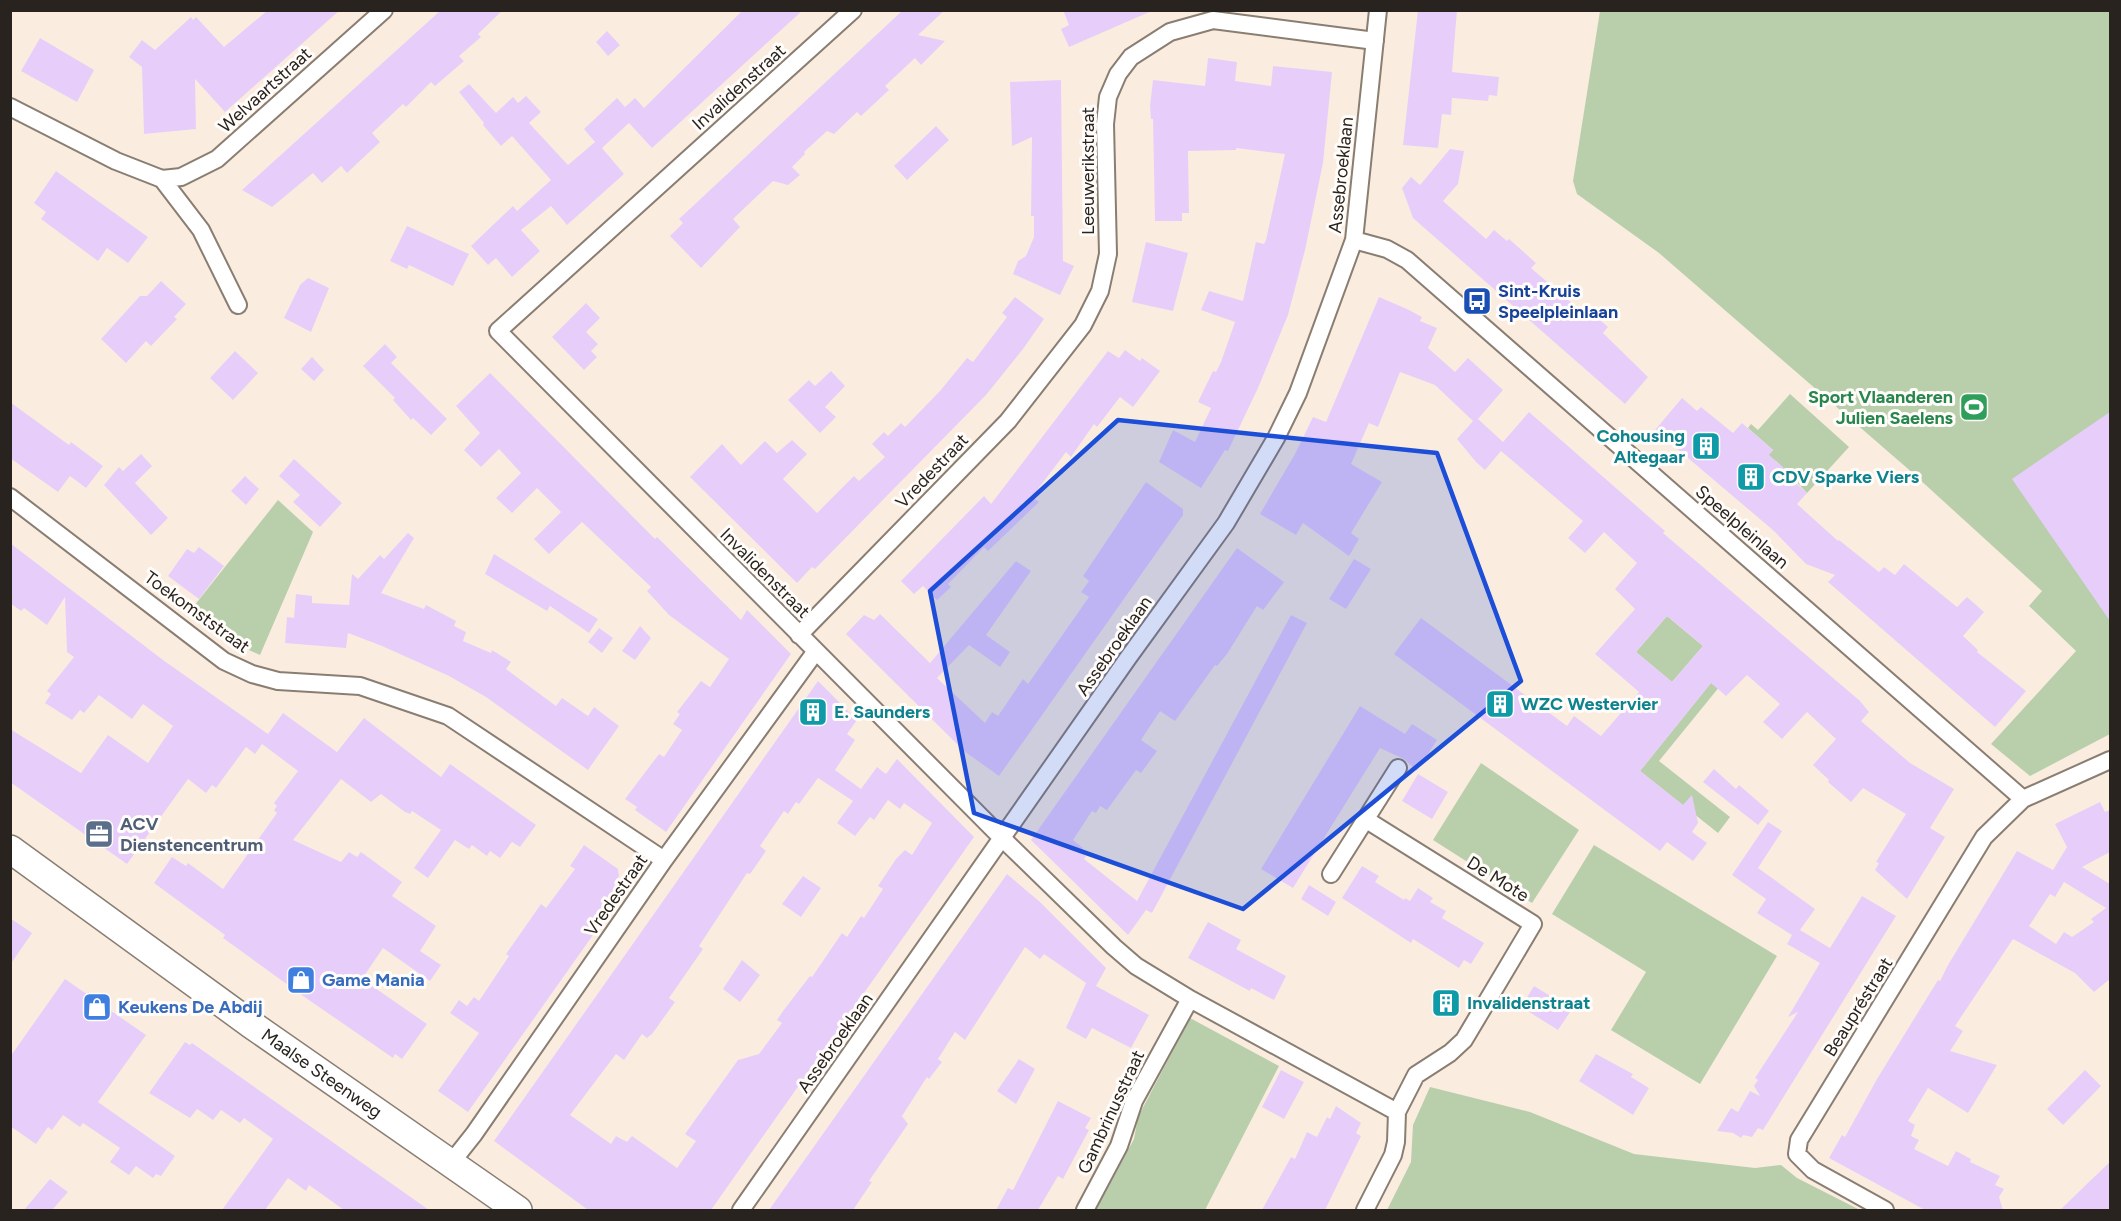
<svg xmlns="http://www.w3.org/2000/svg" width="2121" height="1221" font-family="Figtree,sans-serif">
	<style>
		.green { fill: #b9cfab }
		.building { fill: #e7cefa; fill-rule: evenodd }
		.lines { fill: none; stroke-linecap: round; stroke-linejoin: round }
		.street-casing { stroke: #8a7e72; stroke-width: 20 }
		.primary-casing { stroke: #8a7e72; stroke-width: 30 }
		.street { stroke: #fff; stroke-width: 16 }
		.primary { stroke: #fff; stroke-width: 27 }
		.marked { fill: #1d4ed8; fill-opacity: 0.2; stroke: #1d4ed8; stroke-width: 4.5; stroke-linejoin: round }
		.labels { text-anchor: middle; dominant-baseline: central; stroke-width: 6; stroke-linejoin: round; paint-order: stroke }
		.street-label { font-size: 18px; fill: #28231e; stroke: #fffcf9 }
		.transit-label { font-size: 18px; font-weight: bold; fill: #164399; stroke: #fffcf9; text-anchor: start }
		.leisure-label { font-size: 18px; font-weight: bold; fill: #27864d; stroke: #fffcf9; text-anchor: end }
		.culture-label { font-size: 18px; font-weight: bold; fill: #0d838f; stroke: #fffcf9; text-anchor: start }
		.service-label { font-size: 18px; font-weight: bold; fill: #4e5e75; stroke: #fffcf9; text-anchor: start }
		.shop-label { font-size: 18px; font-weight: bold; fill: #366cbe; stroke: #fffcf9; text-anchor: start }
	</style>
	<rect width="100%" height="100%" fill="#faeddf"/>
	<!-- green -->
	<path class="green" d="M1600,11H2110V734L2030,776L1991,744L2076,651L2029,606L2042,591L1907,468L1659,253L1577,194L1573,181Z
		M1790,394L1849,447L1807,493L1776,461L1766,458L1773,450L1748,428L1751,424L1758,430Z
		M278,500L313,532L260,655L231,642L190,611Z
		M1667,616L1703,646L1672,682L1636,652Z
		M1735,653L1742,659L1659,761L1730,817L1718,833L1640,771Z
		M1481,763L1579,830L1532,903L1433,840Z
		M1594,845L1777,956L1700,1084L1611,1030L1646,972L1552,914Z
		M1190,1018L1279,1066L1205,1210H1096L1134,1139L1138,1117Z
		M1430,1087L1530,1112L1634,1154L1755,1168L1781,1165L1797,1178L1860,1210H1387L1411,1162L1413,1125Z"/>
	<!-- building -->
	<path class="building" d="M268,10H340L225,112L195,79L196,129L144,134L142,67L129,57L142,40L155,50L191,17L193,20L196,17L224,47Z
		M441,10H503L478,34L481,37L459,56L464,61L435,86L431,82L406,107L403,104L372,133L380,142L347,173L341,166L322,183L313,173L272,207L242,190Z
		M743,10H803L652,148L629,123L602,148L624,174L567,225L551,206L521,230L540,251L512,277L496,258L488,265L471,246L513,206L517,211L551,180L512,136L501,146L483,125L484,123L459,92L469,84L496,113L513,97L518,103L526,96L541,112L529,123L568,165L595,142L584,129L617,98L625,107L635,98L644,108Z
		M903,10H945L918,35L945,41L921,65L915,58L885,86L889,90L861,116L857,112L834,134L827,131L804,152L805,154L792,167L800,175L788,185L773,181L733,219L740,227L701,268L670,236L683,223L679,219Z
		M1063,10H1154L1069,47L1061,29L1069,25Z
		M1418,10H1457L1452,72L1499,77L1497,96L1489,95L1488,101L1452,98L1451,115L1442,114L1438,148L1403,145Z
		M607,31L620,45L608,56L596,42Z
		M40,38L94,70L77,102L21,71Z
		M1208,58L1237,62L1235,81L1271,86L1273,66L1332,72L1323,163L1305,250L1288,315L1258,388L1228,451L1225,450L1201,488L1159,462L1173,430L1195,442L1211,408L1198,402L1213,371L1216,372L1221,362L1235,322L1201,310L1209,291L1243,301L1256,242L1264,244L1266,240L1285,154L1236,148V150L1188,151L1189,213H1182V221H1155L1153,119H1151L1150,106L1153,80L1205,86Z
		M1061,80L1063,261L1074,266L1060,295L1013,274L1018,261L1026,256L1034,237V216H1031L1032,137L1012,146L1010,82Z
		M936,126L949,140L907,180L894,166Z
		M1450,149L1464,151L1458,184L1443,201L1486,239L1494,230L1507,241L1509,239L1536,263L1531,268L1581,311L1587,314L1590,311L1608,327L1603,333L1648,377L1625,404L1413,218L1402,188L1411,177L1420,185Z
		M56,171L148,237L128,263L107,248L98,261L41,219L46,212L34,203Z
		M407,226L469,254L453,286L409,265L407,269L390,261Z
		M1146,242L1188,253L1173,311L1132,302Z
		M308,278L329,288L311,332L284,318L300,285Z
		M161,281L186,304L174,317L177,319L151,346L146,341L126,363L101,339L140,296H147Z
		M1015,297L1044,319L1023,349L986,395L815,569L812,567L797,583L690,477L722,444L741,465L765,441L777,453L792,440L807,454L783,479L817,513L854,476L859,481L885,457L872,444L884,432L888,436L901,423L905,427L940,391L967,358L973,362L1007,317L1002,313Z
		M1379,297L1407,309L1422,317L1420,321L1437,328L1428,348L1455,372L1468,358L1503,390L1478,419L1503,442L1529,412L1665,531L1663,533L1860,701L1869,712L1861,721L1910,763L1954,789L1930,828L1945,837L1907,899L1875,870L1879,863L1876,862L1906,814L1863,788L1851,802L1828,782L1829,780L1813,765L1836,739L1807,712L1782,739L1763,722L1780,704L1747,675L1726,696L1711,683L1640,771L1683,805L1692,795L1698,823L1692,832L1707,843L1693,861L1667,842L1660,851L1394,654L1421,618L1567,726L1574,716L1601,736L1639,692L1595,654L1635,609L1615,589L1637,563L1604,532L1585,553L1568,538L1583,521L1501,451L1485,470L1476,462L1457,439L1473,421L1435,385L1400,372L1378,427L1369,423L1351,464L1382,482L1351,533L1359,539L1349,556L1303,523L1296,535L1260,514L1295,454L1313,417L1326,422ZM1667,616L1703,646L1672,682L1636,652Z
		M586,303L600,318L586,332L598,344L591,351L597,357L584,370L552,337Z
		M385,344L397,357L391,363L447,419L431,435L413,418L411,420L393,400L395,398L363,366Z
		M1125,350L1140,361L1142,358L1160,371L1133,407L1120,397L1097,427L1094,424L1071,457L1066,452L1032,497L1039,502L988,551L984,547L948,584L951,587L937,600L923,586L914,594L901,581L984,496L991,504L1108,351L1119,358Z
		M235,351L258,373L233,400L210,378Z
		M312,357L324,370L314,381L301,369Z
		M831,371L845,386L825,407L836,417L820,433L788,400L809,380L815,386Z
		M490,373L655,539L657,537L741,620L747,610L791,654L666,832L635,810L637,807L625,799L659,754L664,757L682,730L673,724L680,714L677,712L701,681L710,687L729,659L669,615L647,591L651,587L582,522L549,554L534,539L561,512L537,488L512,513L496,498L521,473L499,449L481,467L464,450L480,433L456,406Z
		M1682,398L1697,411L1701,407L1733,433L1742,423L1773,450L1769,455L1792,475L1790,478L1807,493L1797,504L1838,541L1839,540L1879,572L1884,567L1895,575L1904,564L1957,607L1967,597L1984,612L1963,636L1978,650L1977,652L2026,691L1995,727L1828,582L1835,575L1806,564L1774,531L1655,430Z
		M10,402L69,445L71,442L103,466L86,488L70,476L58,492L10,458Z
		M2110,412V621L2012,479Z
		M141,454L152,466L135,483L168,518L151,535L104,485L119,467L123,471Z
		M294,459L342,503L320,527L293,502L300,495L279,476Z
		M245,476L259,489L246,505L231,491Z
		M1146,482L1183,509V515L999,776L964,751L846,634L864,615L874,620L880,614L930,663L1016,561L1031,571L986,635L1010,652L1000,667L969,645L937,678L985,723L992,712L998,716L1023,679L1028,684L1089,597L1081,592L1089,581L1083,576Z
		M408,533L414,538L381,593L424,609L426,605L456,621L454,626L466,632L463,641L491,653L492,650L511,662L506,669L556,706L562,698L588,716L594,707L619,726L588,770L486,697L449,676L382,646L348,633L346,648L285,643L287,617L294,618L296,594L312,596V603L349,605L352,574L358,579L380,555L384,559Z
		M10,543L163,660L268,734L283,713L337,752L364,718L441,777L450,764L536,825L520,847L512,842L500,858L490,851L487,856L472,845L469,849L455,840L428,878L414,868L441,830L412,811L410,814L405,812L381,794L371,802L341,779L293,840L341,862L349,852L357,857L361,852L402,882L392,896L436,926L420,951L441,965L430,981L383,948L362,979L427,1024L402,1059L395,1054L393,1058L306,998L223,938L225,935L154,883L172,857L186,866L188,863L223,889L277,813L274,810L277,806L274,803L298,771L262,744L255,754L246,747L216,788L212,785L206,793L188,779L127,864L10,782V729L81,773L108,735L148,763L173,726L143,704L132,719L99,695L84,713L80,710L72,720L45,703L51,694L47,691L74,657L67,652L65,597L47,625L24,608L21,611L10,603Z
		M199,547L224,566L199,599L168,576L187,549L194,553Z
		M1237,548L1284,582L1263,610L1257,606L1227,654L1217,666L1215,665L1175,721L1160,711L1141,740L1157,751L1141,773L1136,770L1107,810L1100,806L1096,813L1092,811L1073,840L1083,848L1080,852L1086,856L1084,859L1137,901L1291,615L1307,623L1152,913L1146,910L1128,935L1031,840Z
		M494,554L598,619L589,633L550,606L547,611L485,574Z
		M1354,559L1371,569L1346,609L1329,599Z
		M640,626L651,638L635,660L622,651Z
		M599,628L613,638L602,653L588,642Z
		M818,681L857,720L847,734L855,740L835,770L861,789L877,767L886,774L897,759L974,837L711,1210H588L494,1141ZM818,778L853,801L837,823L855,836L870,817L874,820L888,800L900,809L904,803L932,823L912,855L905,850L896,859L878,886L883,889L864,918L861,916L847,937L842,933L812,977L810,976L783,1011L777,1020L782,1023L759,1054L738,1060L685,1134L696,1141L677,1168L632,1136L627,1142L616,1136L611,1144L570,1115L616,1054L624,1060L642,1034L647,1038L652,1034L675,1002L669,998L703,949L699,946L747,873L750,874L766,851L760,846L784,811L788,814L796,802L799,804Z
		M1360,706L1405,734L1412,724L1437,740L1417,771L1404,759L1380,748L1293,888L1261,869Z
		M1714,769L1736,789L1739,785L1769,811L1758,825L1703,782Z
		M1418,774L1448,792L1432,819L1402,801Z
		M2100,802L2105,812L2110,810V852L2082,867L2110,884V979L2094,992L2075,973L2013,939L1955,1026L1963,1031L1950,1051L1997,1065L1968,1113L1928,1088L1908,1121L1915,1125L1911,1136L1919,1140L1914,1149L1948,1166L1956,1151L1971,1159L1970,1162L2000,1176L1995,1185L2004,1189L1999,1197L2003,1210H1925L1829,1158L1842,1135L1845,1137L1877,1079L1938,980L1940,981L1948,965L2017,851L2053,870L2067,847L2055,824ZM2064,882L2106,908L2091,919L2094,922L2072,937L2064,932L2056,944L2029,926L2050,894L2055,897Z
		M1768,822L1782,831L1758,868L1815,909L1800,930L1830,948L1862,896L1896,916L1763,1130L1758,1128L1752,1137L1743,1135L1741,1138L1733,1133L1717,1131L1731,1108L1738,1112L1750,1091L1760,1096L1754,1086L1758,1080L1755,1078L1798,1012L1788,1017L1820,963L1787,944L1792,935L1757,913L1766,899L1732,875Z
		M584,845L618,869L619,876L614,884L624,891L468,1112L438,1091L479,1033L450,1013L459,1000L467,1006L474,997L479,1001L509,956L506,954L541,904L546,908L575,869L570,866Z
		M1362,866L1379,876L1375,882L1404,900L1405,898L1410,901L1418,888L1433,898L1430,902L1446,911L1442,918L1484,943L1471,964L1464,960L1459,968L1413,939L1411,943L1342,898Z
		M1007,874L1040,902L1106,968L1096,986L1149,1015L1131,1048L1092,1028L1086,1039L1066,1028L1086,983L1044,954L1040,959L1025,947L965,1040L955,1032L938,1059L942,1062L929,1079L927,1077L902,1116L908,1124L869,1181L872,1182L853,1210H769Z
		M803,876L821,888L801,917L782,904Z
		M1309,885L1336,902L1328,916L1301,899Z
		M10,918L32,933L10,965Z
		M1208,922L1241,940L1236,949L1286,976L1274,1000L1251,988L1250,991L1188,958Z
		M742,960L760,975L740,1002L723,989Z
		M65,979L146,1035L98,1102L175,1156L161,1176L156,1174L153,1178L136,1166L129,1175L110,1162L120,1148L83,1123L80,1127L63,1115L52,1130L48,1127L36,1144L10,1126V1057Z
		M1534,986L1572,1009L1558,1030L1521,1007Z
		M185,1042L190,1045L192,1043L429,1210H344L309,1185L306,1191L288,1178L265,1210H222L273,1139L244,1118L240,1123L221,1110L213,1120L197,1109L190,1118L149,1093Z
		M1596,1054L1633,1074L1631,1077L1649,1088L1633,1115L1579,1081Z
		M1019,1059L1035,1069L1016,1104L997,1091Z
		M1281,1070L1304,1082L1284,1119L1262,1107Z
		M2085,1070L2101,1086L2063,1125L2047,1109Z
		M1058,1101L1091,1118L1085,1128L1089,1130L1063,1179L1058,1176L1038,1210H996L1008,1188L1013,1190Z
		M1336,1106L1361,1123L1356,1133L1361,1136L1325,1210H1262L1291,1157L1295,1159L1307,1132L1317,1137L1327,1117L1330,1119Z
		M2110,1162V1210H2060L2091,1180Z
		M50,1179L68,1192L52,1210H24Z"/>
	<g class="lines">
		<!-- street casing -->
		<g class="street-casing">
			<path id="street" d="M853,10L498,331L1003,839L1114,947L1136,966L1190,999L1397,1112
				M10,107L116,161L162,179L181,177L217,159L384,10
				M162,179L201,230L238,305
				M1354,240L1387,249L1407,260L2023,799
				M10,497L224,661L252,674L278,681L360,686L448,716L664,860
				M799,635L1008,421L1083,325L1100,291L1108,254L1105,124L1108,97L1118,74L1131,57L1170,32L1213,20L1375,41
				M1331,874L1398,768
				M451,1163L474,1134L664,860L816,651
				M741,1210L1128,658L1226,523L1276,438L1298,393L1354,240L1378,10
				M1085,1210L1119,1146L1134,1101L1190,999
				M1365,1210L1393,1155L1396,1142L1397,1112L1416,1075L1450,1053L1464,1040L1533,924L1365,819
				M1885,1210L1813,1170L1797,1154L1799,1140L1984,837L2023,799L2110,760"/>
		</g>
		<!-- primary casing -->
		<g class="primary-casing">
			<g id="primary">
				<path id="s1" d="M10,849L252,1025L518,1210"/>
			</g>
		</g>
		<!-- street -->
		<use href="#street" class="street"/>
		<!-- primary -->
		<use href="#primary" class="primary"/>
	</g>
	<!-- marked area -->
	<path class="marked" d="M1118,420L1437,453L1521,681L1243,909L974,813L930,591Z"/>
	<!-- icons -->
	<defs>
		<g id="bus-square" transform="scale(1.5)"><rect x="-9" y="-9" width="18" height="18" rx="4" fill="#1a4fb4" stroke="#fffcf9"/><path d="M-5-6H5V4H4V6H2V4H-2V6H-4V4H-5ZM-3.5-4V0h7V-4ZM-3.5 1.2v1.5H-2V1.2ZM2 1.2v1.5H3.5V1.2Z" fill="#fff"/></g>
		<g id="stadium-square" transform="scale(1.5)"><rect x="-9" y="-9" width="18" height="18" rx="4" fill="#2e9e5b" stroke="#fffcf9"/><path d="M0-5a6.5 5 0 1 0 0 10a6.5 5 0 1 0 0-10ZM-3.5-1.8h7v3.6h-7Z" fill="#fff"/></g>
		<g id="building-square" transform="scale(1.5)"><rect x="-9" y="-9" width="18" height="18" rx="4" fill="#0f9aa8" stroke="#fffcf9"/><path d="M-4-6H4V6H1V3H-1V6H-4ZM-2.5-4.3h1.7v1.8h-1.7ZM.8-4.3h1.7v1.8H.8ZM-2.5-1h1.7V.8h-1.7ZM.8-1h1.7V.8H.8Z" fill="#fff"/></g>
		<g id="office-square" transform="scale(1.5)"><rect x="-9" y="-9" width="18" height="18" rx="4" fill="#5c6f8a" stroke="#fffcf9"/><path d="M-6-3h4V-5.5h4V-3h4V5H-6ZM-1-4.5V-3h2v-1.5ZM-6 0V1H6V0Z" fill="#fff"/></g>
		<g id="shop-square" transform="scale(1.5)"><rect x="-9" y="-9" width="18" height="18" rx="4" fill="#3f7fe0" stroke="#fffcf9"/><path d="M-5-2.5h2.3a2.7 3.5 0 0 1 5.4 0H5L5.5 6h-11ZM-1.5-2.5h3a1.5 2.3 0 0 0-3 0Z" fill="#fff"/></g>
	</defs>
	<g fill-rule="evenodd">
		<use href="#bus-square" x="1477" y="301"/>
		<use href="#stadium-square" x="1974" y="407"/>
		<use href="#building-square" x="1706" y="446"/>
		<use href="#building-square" x="1751" y="477"/>
		<use href="#building-square" x="1500" y="704"/>
		<use href="#building-square" x="813" y="712"/>
		<use href="#office-square" x="99" y="834"/>
		<use href="#shop-square" x="301" y="980"/>
		<use href="#building-square" x="1446" y="1003"/>
		<use href="#shop-square" x="97" y="1007"/>
	</g>
	<g class="labels">
		<!-- street labels -->
		<g class="street-label">
			<text transform="translate(739 87) rotate(-42)">Invalidenstraat</text>
			<text transform="translate(265 90) rotate(-42)">Welvaartstraat</text>
			<text transform="translate(1088 171) rotate(-90)">Leeuwerikstraat</text>
			<text transform="translate(1341 175) rotate(-84)">Assebroeklaan</text>
			<text transform="translate(932 471) rotate(-46)">Vredestraat</text>
			<text transform="translate(1742 527) rotate(41)">Speelpleinlaan</text>
			<text transform="translate(765 573) rotate(45)">Invalidenstraat</text>
			<text transform="translate(197 612) rotate(36)">Toekomststraat</text>
			<text transform="translate(1114 646) rotate(-55)">Assebroeklaan</text>
			<text transform="translate(1498 879) rotate(32)">De Mote</text>
			<text transform="translate(616 895) rotate(-55)">Vredestraat</text>
			<text transform="translate(1858 1007) rotate(-58)">Beaupréstraat</text>
			<text transform="translate(835 1043) rotate(-55)">Assebroeklaan</text>
			<text stroke="none"><textPath href="#s1" startOffset="384">Maalse Steenweg</textPath></text>
			<text transform="translate(1111 1112) rotate(-65)">Gambrinusstraat</text>
		</g>
		<!-- transit labels -->
		<g class="transit-label">
			<text x="1498" y="291">Sint-Kruis<tspan x="1498" dy="21">Speelpleinlaan</tspan></text>
		</g>
		<!-- leisure labels -->
		<g class="leisure-label">
			<text x="1953" y="397">Sport Vlaanderen<tspan x="1953" dy="21">Julien Saelens</tspan></text>
		</g>
		<!-- culture labels -->
		<g class="culture-label">
			<text x="1685" y="436" text-anchor="end">Cohousing<tspan x="1685" dy="21">Altegaar</tspan></text>
			<text x="1772" y="477">CDV Sparke Viers</text>
			<text x="1521" y="704">WZC Westervier</text>
			<text x="834" y="712">E. Saunders</text>
			<text x="1467" y="1003">Invalidenstraat</text>
		</g>
		<!-- service labels -->
		<g class="service-label">
			<text x="120" y="824">ACV<tspan x="120" dy="21">Dienstencentrum</tspan></text>
		</g>
		<!-- shop labels -->
		<g class="shop-label">
			<text x="322" y="980">Game Mania</text>
			<text x="118" y="1007">Keukens De Abdij</text>
		</g>
	</g>
	<!-- border -->
	<rect width="2121" height="1221" fill="none" stroke="#28231e" stroke-width="24"/>
</svg>
